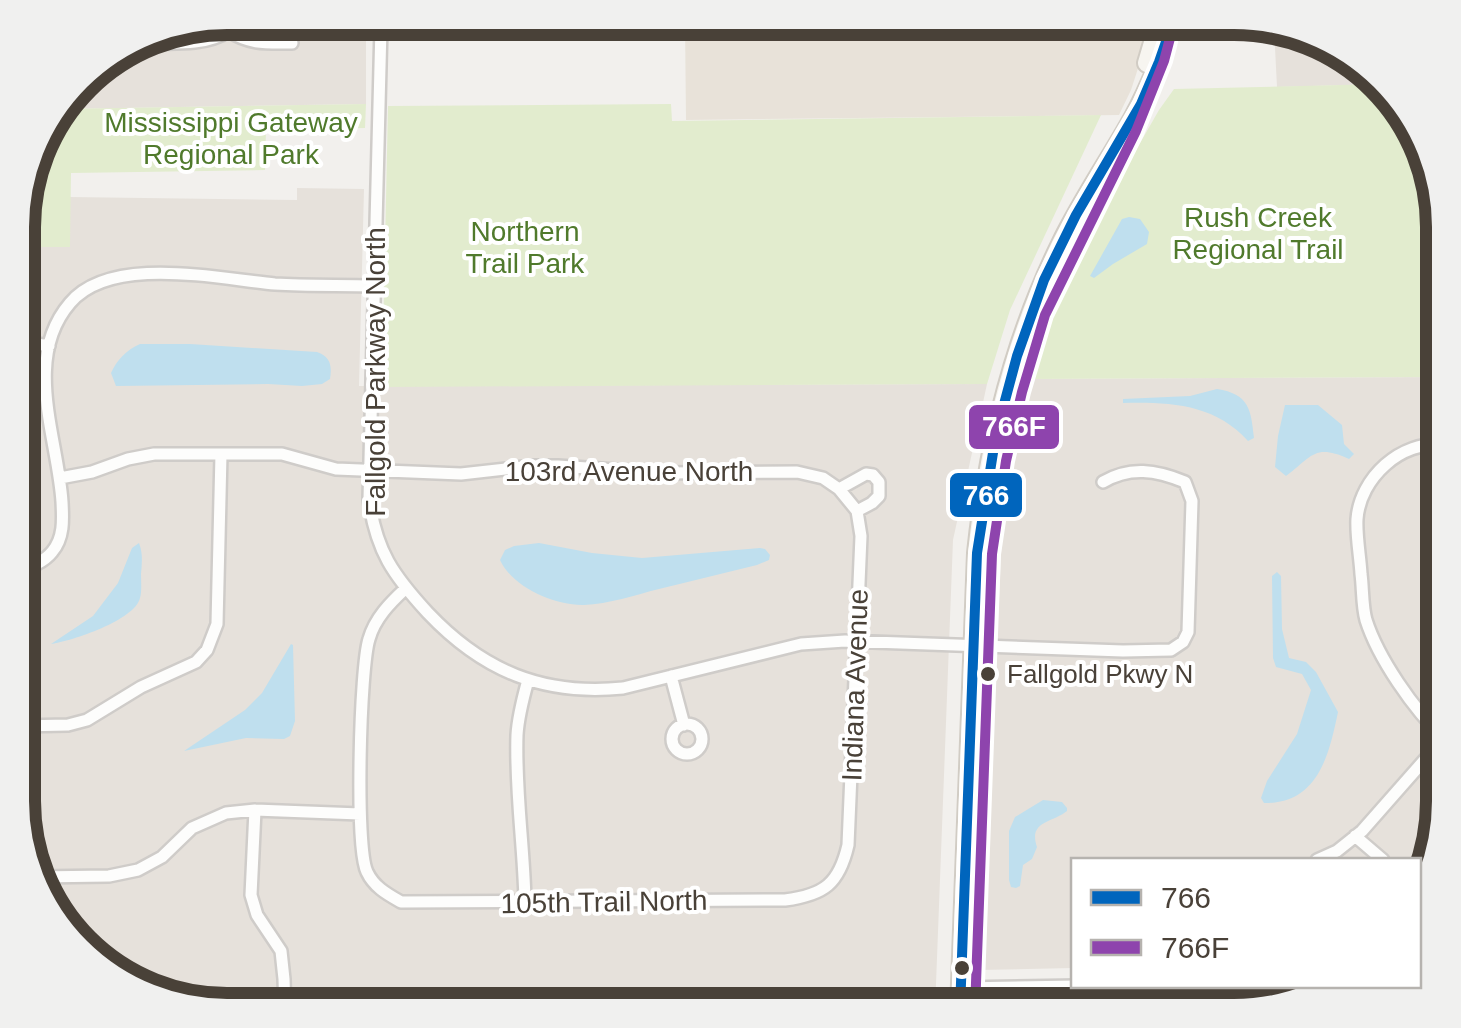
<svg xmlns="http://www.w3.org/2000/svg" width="1461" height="1028" font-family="Arial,sans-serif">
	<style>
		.residential { fill: #e6e1db }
		.education { fill: #e8e2d9 }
		.green { fill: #e2ecce }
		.water { fill: #bfdfee }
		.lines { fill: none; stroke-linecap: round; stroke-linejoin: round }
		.minor-casing { stroke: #cfccc9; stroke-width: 16 }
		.tertiary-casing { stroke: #cfccc9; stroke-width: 20 }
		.secondary-casing { stroke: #d1ccc4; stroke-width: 22 }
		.minor { stroke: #fdfdfc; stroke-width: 11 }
		.tertiary { stroke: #fdfdfc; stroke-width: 15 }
		.secondary { stroke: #f7f5f0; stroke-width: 18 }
		.bus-1-casing { stroke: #fff; stroke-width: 18 }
		.bus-2-casing { stroke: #fff; stroke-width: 18 }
		.bus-1 { stroke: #0065bd; stroke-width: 10 }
		.bus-2 { stroke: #8e44ad; stroke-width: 10 }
		.bus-dot { fill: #494138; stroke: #fff; stroke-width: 4 }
		.labels { text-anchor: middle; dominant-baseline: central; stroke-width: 8; stroke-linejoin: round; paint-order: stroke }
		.bus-label { font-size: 26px; fill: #494138; stroke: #fff; text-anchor: start }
		.park-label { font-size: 28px; fill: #507a2c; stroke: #fff }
		.street-label { font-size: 28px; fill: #494138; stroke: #fff }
		.rim { fill: none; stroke: #494138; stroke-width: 12 }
		.line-badge { stroke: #fff; stroke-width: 4 }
		.badge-label { font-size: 28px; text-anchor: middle; font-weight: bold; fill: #fff }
	</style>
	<rect width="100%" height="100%" fill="#f2f0ed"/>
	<!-- residential -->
	<path class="residential" d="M366,27V104L56,109L89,69L159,29Z
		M1274,28L1362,61L1381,84L1277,87Z
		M297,188L364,189L359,386L987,384L953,540L935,1010H213L99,967L45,905L19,828V247L70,246V197L297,200Z
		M1443,377V815L1419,880L1418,860H1074L1073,968L978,970L985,804L992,751L1003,512L1032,379Z
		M1325,990L1235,1010H982L1181,1004Z"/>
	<!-- education -->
	<path class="education" d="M1154,19L1131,90L1119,115L686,120L685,24Z"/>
	<!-- green -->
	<path class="green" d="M1381,84L1422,134L1443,213V377L1032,379L1049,325L1081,246L1159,110L1174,89Z
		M366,104L365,128L266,130L265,170L71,173L70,247H19V199L45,123L56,109Z
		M671,104L672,121L1101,115L1010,310L987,384L382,387L388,106Z"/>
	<!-- water -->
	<path class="water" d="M1129,217L1140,219L1149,232L1147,244L1113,264L1094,278L1090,276L1122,219Z
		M140,344H190L317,352C331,357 332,366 330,379L322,384L302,386L268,384L116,386L111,373C117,360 126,350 140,344Z
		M1217,389C1249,394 1251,409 1254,438L1248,441C1215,404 1170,402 1123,403V399L1190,396Z
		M1285,405H1318L1342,425L1344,444L1354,454L1349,459C1314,443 1312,457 1286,476L1275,467L1278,436Z
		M139,543C143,553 142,563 141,574C141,582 142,591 140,598C135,620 72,641 51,644L93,616L118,583L132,548Z
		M539,543L592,553L642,558L760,548L765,549L770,555L769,560L757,565C724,573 692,581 659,589C635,595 609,604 584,605C555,606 512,587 500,560L505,550L514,546Z
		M1277,572L1281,576L1282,629L1289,658L1306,662L1316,672L1338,712C1329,755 1318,804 1264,803L1261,798L1267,781L1297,734L1311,690L1302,674L1276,667L1273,658L1272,576Z
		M291,644L293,645L295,721L290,736L284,739L246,738L184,751L245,710L262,693Z
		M1043,800L1062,802L1067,808V811C1052,823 1028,821 1037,847L1032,859L1023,865L1020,886L1016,888L1011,887L1009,880V831L1015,817Z"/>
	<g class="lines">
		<!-- minor casing -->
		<g class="minor-casing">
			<path id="minor" d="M381,27L369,499C376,551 393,575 428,613C483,671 543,696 623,688L801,644L845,641L1123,651L1171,650L1183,642L1188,632L1192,501L1185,482C1156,470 1130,466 1103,482
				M135,43C166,42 202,48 229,31C250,45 268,43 292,43
				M19,341L49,346
				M1443,445C1401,440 1360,478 1357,519C1356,536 1360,556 1361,574C1363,589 1362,606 1366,620C1378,658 1414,710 1443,737
				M60,478L92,472L128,459L154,454H282L336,469L461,474L532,466H558L659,473L797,472L823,478L839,489L857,511L861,536L848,845C839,884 824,895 785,900L401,902C387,894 374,887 367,872C355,848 360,667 369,639C375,618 390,603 405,589
				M839,489L866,474L873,475L879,482V496L872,503L857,511
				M19,571C31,567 44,562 52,552C64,538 63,520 62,502C58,438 22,359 70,303C111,254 219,279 275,284C308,286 341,285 374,286
				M671,676L684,725
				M672 739a15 15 0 1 1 30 0a15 15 0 1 1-30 0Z
				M19,726L68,725L87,720L141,687L196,662L207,650L217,624L221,454
				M255,810L251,895L257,915L281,951L284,979L285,1010
				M1355,836L1383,860
				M1317,860L1337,851L1362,831L1443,739
				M36,877L109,876L138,870L162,857L192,828L226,813L255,810L360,814
				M525,902C524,847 515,791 517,735C518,717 523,698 528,680
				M1092,1010L1094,986"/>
		</g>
		<!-- tertiary casing -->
		<g class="tertiary-casing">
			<path id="tertiary" d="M960,990L1201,986"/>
		</g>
		<!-- secondary casing -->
		<g class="secondary-casing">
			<path id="secondary" d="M1147,63L1160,19
				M960,1010L977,553C988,447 1014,340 1061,244C1080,205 1104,169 1126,131C1147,96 1162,58 1174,19"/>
		</g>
		<!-- minor -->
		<use href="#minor" class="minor"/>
		<!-- tertiary -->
		<use href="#tertiary" class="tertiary"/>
		<!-- secondary -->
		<use href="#secondary" class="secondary"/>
		<!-- bus-1 casing -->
		<g class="bus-1-casing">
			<path id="bus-1" d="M960,1010L977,553L996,434L1017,356L1044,280L1076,215L1141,104L1159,62L1174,19"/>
		</g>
		<!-- bus-2 casing -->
		<g class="bus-2-casing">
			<path id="bus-2" d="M975,1010L992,554L1006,461L1022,392L1045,315L1136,131L1164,61L1174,23"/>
		</g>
		<!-- bus-1 -->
		<use href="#bus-1" class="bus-1"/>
		<!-- bus-2 -->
		<use href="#bus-2" class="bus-2"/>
	</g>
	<!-- markers -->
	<g class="bus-dot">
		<circle cx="988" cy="674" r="9"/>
		<circle cx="962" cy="968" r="9"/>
	</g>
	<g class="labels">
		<!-- bus labels -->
		<g class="bus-label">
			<text x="1007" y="674">Fallgold Pkwy N</text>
		</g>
		<!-- park labels -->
		<g class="park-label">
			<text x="231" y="122">Mississippi Gateway<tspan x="231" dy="32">Regional Park</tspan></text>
			<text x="1258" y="217">Rush Creek<tspan x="1258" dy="32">Regional Trail</tspan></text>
			<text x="525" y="231">Northern<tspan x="525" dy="32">Trail Park</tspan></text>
		</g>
		<!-- street labels -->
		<g class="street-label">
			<text transform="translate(375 372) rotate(-90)">Fallgold Parkway North</text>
			<text x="629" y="471">103rd Avenue North</text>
			<text transform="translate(855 685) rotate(-88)">Indiana Avenue</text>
			<text transform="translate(604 902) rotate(-1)">105th Trail North</text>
		</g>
	</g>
	<!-- crop -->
	<path d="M0 0H1461V1028H0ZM227 35H1234A192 192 0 0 1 1426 227V801A192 192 0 0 1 1234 993H227A192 192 0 0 1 35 801V227A192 192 0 0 1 227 35Z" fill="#f0f0ef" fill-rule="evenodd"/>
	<path class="rim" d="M227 35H1234A192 192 0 0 1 1426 227V801A192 192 0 0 1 1234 993H227A192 192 0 0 1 35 801V227A192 192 0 0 1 227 35Z"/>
	<g class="line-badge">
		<rect x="967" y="403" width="94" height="48" rx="10" fill="#8e44ad"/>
		<rect x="948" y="471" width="76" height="48" rx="10" fill="#0065bd"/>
	</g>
	<g class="badge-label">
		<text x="1014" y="436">766F</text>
		<text x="986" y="505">766</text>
	</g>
	<!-- legend -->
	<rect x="1071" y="858" width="350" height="130" fill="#ffffff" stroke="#b6b3af" stroke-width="2.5"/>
	<rect x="1091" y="890" width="50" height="15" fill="#0065bd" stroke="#b6b3af" stroke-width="2.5"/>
	<text x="1161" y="908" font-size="30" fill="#494138">766</text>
	<rect x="1091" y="940" width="50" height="15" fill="#8e44ad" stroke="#b6b3af" stroke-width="2.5"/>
	<text x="1161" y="958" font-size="30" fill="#494138">766F</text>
</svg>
